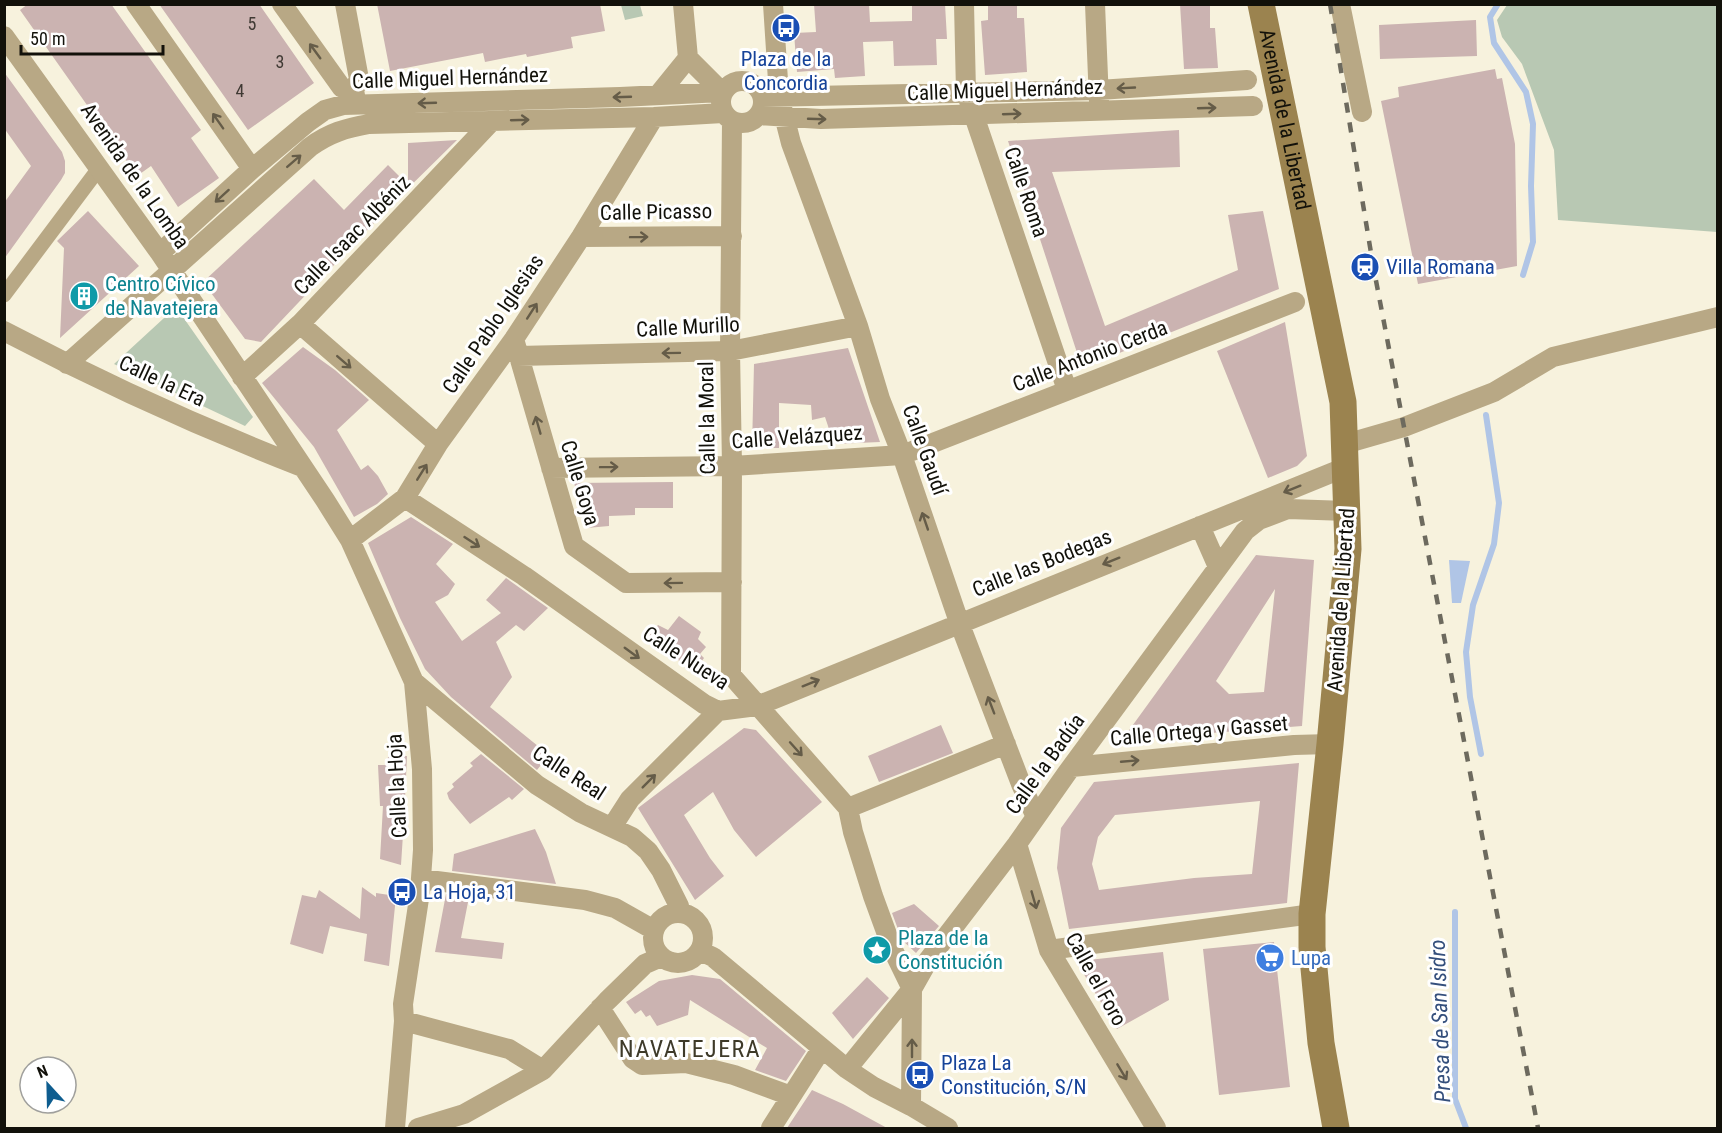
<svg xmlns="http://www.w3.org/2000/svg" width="1722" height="1133" font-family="'Roboto Condensed',sans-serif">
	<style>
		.green { fill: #b8c8b3 }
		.water { fill: #b0c5e6 }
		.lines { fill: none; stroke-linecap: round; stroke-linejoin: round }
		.stream { stroke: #b0c5e6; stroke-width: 6 }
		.building { fill: #cbb3b1; fill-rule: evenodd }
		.pedestrian { stroke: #b8a885; stroke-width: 15 }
		.minor { stroke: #b8a885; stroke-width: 20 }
		.secondary { stroke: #9b834f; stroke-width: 27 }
		.rail { stroke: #6d6a5e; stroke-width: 4.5; stroke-dasharray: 10 10; stroke-linecap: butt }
		.oneway { stroke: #655c48 }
		.labels { text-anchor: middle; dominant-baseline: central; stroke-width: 6; stroke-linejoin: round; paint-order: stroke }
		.number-label { font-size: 18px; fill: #403a34 }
		.transit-label { font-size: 21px; fill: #164399; stroke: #fff; text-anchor: start }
		.street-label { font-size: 21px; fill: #12110a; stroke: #fff }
		.culture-label { font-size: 21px; fill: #0d838f; stroke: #fff; text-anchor: start }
		.shop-label { font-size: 21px; fill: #366cbe; stroke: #fff; text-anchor: start }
		.water-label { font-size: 22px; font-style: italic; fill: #344f7c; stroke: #fff }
		.quarter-label { font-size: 24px; letter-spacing: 1.5px; fill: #3e3a29; stroke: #fff }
	</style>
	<rect width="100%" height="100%" fill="#f7f2dd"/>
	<!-- green -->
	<path class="green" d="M621,5H640L643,16L625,20Z
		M1507,5H1717V232L1558,220L1554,150L1522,64L1502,37L1497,20Z
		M176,307L253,417L245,426L114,364Z"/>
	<!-- water -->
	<path class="water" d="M1449,560L1470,561L1461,603H1452Z"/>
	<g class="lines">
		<!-- stream -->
		<path class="stream" d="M1498,4L1490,17L1494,43L1526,92L1533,124L1531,186L1533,242L1523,275
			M1481,754L1470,697L1466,652L1473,605L1494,544L1499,503L1486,415
			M1455,912V1099L1466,1128"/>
	</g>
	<!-- building -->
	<path class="building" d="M28,4H111L201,130L191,138L219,178L178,207L151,166L137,176L20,10Z
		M159,4H259L314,83L248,130Z
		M377,4H600L605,31L571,37L573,48L527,57L526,54L485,62L483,53L390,71Z
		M814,4H869L870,22L912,21V4H945L947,39H936L937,65L894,66L893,41L863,42L865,76L835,78L834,69L797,72L794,33L816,32Z
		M988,4H1017V18H1024L1027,72L985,75L981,21L988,20Z
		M1180,4H1210V28H1215L1218,68L1184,69Z
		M1476,20L1477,56L1380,59L1379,25Z
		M1495,69L1497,79L1502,78L1515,144L1517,266L1418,284L1381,101L1399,97L1398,87Z
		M4,72L62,152L65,161V173L61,180L4,259V203L31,166L4,128Z
		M1179,130L1180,167L1052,172L1105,326L1238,270L1228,215L1263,211L1279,289L1082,368L1008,141Z
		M457,140L391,205L261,342L245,339L203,282L314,179L344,210L388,165L408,185V143Z
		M88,211L139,266L60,338L64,248L57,241Z
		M1285,322L1307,456L1297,466L1268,478L1217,351Z
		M303,347L335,370L369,400L337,430L361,470L368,465L378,476L388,494L377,504L354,517L314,447L262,383Z
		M848,348L880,442L834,444L825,417L812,420L811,405L779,403V448H752L754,364Z
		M673,482V508H635V515L609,516V526L587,528L574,483Z
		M411,517L453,544L436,564L455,584L448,595L435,602L462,641L501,613L486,600L506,578L548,608L524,631L516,625L496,642L512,677L490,707L549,755L537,770L451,697L425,669L400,618L368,543Z
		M1256,555L1314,560L1302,726L1122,740ZM1275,589L1264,692L1229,694L1216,681Z
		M679,616L701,632L698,639L706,647L700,654L704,658L694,672L648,637L658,625L668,630Z
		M941,725L953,753L879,782L868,756Z
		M744,728L756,730L822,802L756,857L734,830L713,792L684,815L710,858L724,876L695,900L638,808Z
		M481,754L524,789L512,800L509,797L470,824L449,799L447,793L454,787L452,784L473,766L470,763Z
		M407,756L404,819L401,865L380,859L383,806H380L378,765H387L388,757Z
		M1299,763L1287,903L1069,929L1057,868L1061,828L1094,782ZM1260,801L1252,874L1194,878L1099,890L1092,864L1098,837L1115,815Z
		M535,829L546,852L556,884L452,871L454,854Z
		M362,887L376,897V893L396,896L389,966L364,961L367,934L330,926L323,954L290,944L302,895L316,898L319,890L360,919Z
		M446,894L469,897L461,938L504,943L502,959L435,952Z
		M914,904L939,926L916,953L902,940L892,913Z
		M1274,942L1290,1087L1219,1095L1203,949Z
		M1163,952L1169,1000L1117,1029L1082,971L1088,960Z
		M692,975L720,979L806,1051L786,1081L755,1070L767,1048L690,1000L688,1015L657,1026L650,1015L646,1017L641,1010L635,1014L626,1002L659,981Z
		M867,977L889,998L853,1039L832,1013Z
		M812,1090L843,1104L887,1128H787Z"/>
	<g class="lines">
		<!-- pedestrian -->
		<path class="pedestrian" d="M4,295L100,167"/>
		<!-- minor -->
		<path class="minor" d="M136,4L252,169
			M282,4L342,88L354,90
			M345,4L359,79L354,90L356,101
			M683,4L688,58L722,92
			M773,4L779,96L791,143L858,326L880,399L902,455L959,622L1021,784L1036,817
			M964,4L966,92L1067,390
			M1095,4L1099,101
			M1340,4L1362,112
			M4,36L160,253L325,500L350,540L414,682L422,769L423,850L420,892L403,1004L404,1021L395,1128
			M721 102a21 21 0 1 1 42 0a21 21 0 1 1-42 0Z
			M658,95L688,58
			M763,97L1099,90L1247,80
			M759,115L821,119L1253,106
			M732,121L730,351L732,466L731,675L848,808L853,832L873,896L892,948L912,989L911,1106
			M581,237L732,236
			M160,253L252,169L308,122L325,110L343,105L620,97L722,92
			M300,324L438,444
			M4,331C101,382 200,427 302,467
			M514,339L574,546L626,583L732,582
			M518,356L730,351L858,326
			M67,364L310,147C329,133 346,128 369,124L654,117L723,113
			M242,377L300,324L492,121
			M1345,444L1404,427L1494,392L1553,357L1718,317
			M551,468L732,466L902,455L1295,302
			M405,498L524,576L704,704L718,711L757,706L1346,467
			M1200,526L1218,567
			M350,540L405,498L438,444L514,339L581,237L654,117
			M414,682L537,785L581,813L632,837L648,851L661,870L679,906L680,913
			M1072,767L1294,745L1330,744
			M848,808L1006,744
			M612,827L630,799L718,711
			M1017,844L1049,950L1156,1128
			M421,879L585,900L615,908L654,930
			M653 938a25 25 0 1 1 50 0a25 25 0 1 1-50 0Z
			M1049,950L1312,914
			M700,951L713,957L847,1069L874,1087L911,1106L948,1128
			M600,1008L633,1059L642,1065L686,1063L734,1075L791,1096
			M404,1021L509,1049L543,1070
			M847,1069L912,989L929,959L1017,844L1067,773L1245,531L1259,520L1288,509L1347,511
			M418,1128L464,1114L543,1070L607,1001L645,964L661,957
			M771,1128L822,1048"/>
		<!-- secondary -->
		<path class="secondary" id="s1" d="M1261,4L1343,402L1348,549L1330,744L1312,914V947L1321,1043L1336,1128"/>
		<!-- rail -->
		<path class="rail" d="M1330,4L1373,265L1538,1128"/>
	</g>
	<!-- one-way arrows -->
	<defs><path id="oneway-shaft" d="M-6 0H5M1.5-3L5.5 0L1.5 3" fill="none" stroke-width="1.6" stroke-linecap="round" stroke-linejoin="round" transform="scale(1.5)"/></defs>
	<g class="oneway">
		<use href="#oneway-shaft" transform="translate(315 51) rotate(-126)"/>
		<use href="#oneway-shaft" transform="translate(1126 88) rotate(177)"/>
		<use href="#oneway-shaft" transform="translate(622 97) rotate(178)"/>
		<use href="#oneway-shaft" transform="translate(427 103) rotate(178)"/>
		<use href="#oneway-shaft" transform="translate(1207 108) rotate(-2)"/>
		<use href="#oneway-shaft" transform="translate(1012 114) rotate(-2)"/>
		<use href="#oneway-shaft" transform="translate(817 119) rotate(2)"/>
		<use href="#oneway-shaft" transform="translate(520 120) rotate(-2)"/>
		<use href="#oneway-shaft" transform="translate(218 121) rotate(-125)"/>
		<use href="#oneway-shaft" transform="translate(294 161) rotate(-41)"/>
		<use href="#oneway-shaft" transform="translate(222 196) rotate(138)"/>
		<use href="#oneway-shaft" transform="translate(639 237) rotate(-1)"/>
		<use href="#oneway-shaft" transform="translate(532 311) rotate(-57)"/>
		<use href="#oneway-shaft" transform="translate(671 353) rotate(179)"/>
		<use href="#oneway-shaft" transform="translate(344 362) rotate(41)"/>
		<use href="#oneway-shaft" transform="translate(538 425) rotate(-106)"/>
		<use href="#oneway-shaft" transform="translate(609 467) rotate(-1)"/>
		<use href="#oneway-shaft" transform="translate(422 472) rotate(-58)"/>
		<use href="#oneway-shaft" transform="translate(1292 489) rotate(158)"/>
		<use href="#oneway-shaft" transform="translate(925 521) rotate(-109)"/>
		<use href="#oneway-shaft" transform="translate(472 542) rotate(33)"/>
		<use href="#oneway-shaft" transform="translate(1111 561) rotate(158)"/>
		<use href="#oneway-shaft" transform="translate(673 583) rotate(179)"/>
		<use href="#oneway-shaft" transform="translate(632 653) rotate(36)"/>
		<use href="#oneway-shaft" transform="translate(811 683) rotate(-22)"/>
		<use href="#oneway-shaft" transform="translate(991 705) rotate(-111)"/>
		<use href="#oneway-shaft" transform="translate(796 749) rotate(48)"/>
		<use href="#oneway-shaft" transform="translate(1130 761) rotate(-5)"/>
		<use href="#oneway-shaft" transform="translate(649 781) rotate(-45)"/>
		<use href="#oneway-shaft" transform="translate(1034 900) rotate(74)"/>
		<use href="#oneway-shaft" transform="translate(912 1048) rotate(-90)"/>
		<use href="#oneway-shaft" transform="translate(1122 1072) rotate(59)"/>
	</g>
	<!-- icons -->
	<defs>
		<g id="bus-disc" transform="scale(1.5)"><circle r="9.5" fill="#1a4fb4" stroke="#fff"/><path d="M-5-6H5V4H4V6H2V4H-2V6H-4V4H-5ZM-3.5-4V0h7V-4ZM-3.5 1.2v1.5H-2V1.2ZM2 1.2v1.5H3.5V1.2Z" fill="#fff"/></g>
		<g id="station-disc" transform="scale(1.5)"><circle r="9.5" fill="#1a4fb4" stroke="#fff"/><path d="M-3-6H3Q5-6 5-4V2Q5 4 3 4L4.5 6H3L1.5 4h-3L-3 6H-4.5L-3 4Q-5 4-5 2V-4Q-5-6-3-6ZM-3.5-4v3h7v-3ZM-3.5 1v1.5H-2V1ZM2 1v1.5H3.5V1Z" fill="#fff"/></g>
		<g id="building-disc" transform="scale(1.5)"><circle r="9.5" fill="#0f9aa8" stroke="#fff"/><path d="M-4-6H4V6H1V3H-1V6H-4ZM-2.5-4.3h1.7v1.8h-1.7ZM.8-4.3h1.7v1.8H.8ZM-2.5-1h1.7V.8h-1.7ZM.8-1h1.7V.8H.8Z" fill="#fff"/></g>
		<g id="sight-disc" transform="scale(1.5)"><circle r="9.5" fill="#0f9aa8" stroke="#fff"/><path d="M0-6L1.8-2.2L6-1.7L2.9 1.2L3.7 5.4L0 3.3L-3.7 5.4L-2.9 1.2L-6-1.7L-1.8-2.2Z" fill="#fff"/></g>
		<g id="supermarket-disc" transform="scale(1.5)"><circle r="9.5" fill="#3f7fe0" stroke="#fff"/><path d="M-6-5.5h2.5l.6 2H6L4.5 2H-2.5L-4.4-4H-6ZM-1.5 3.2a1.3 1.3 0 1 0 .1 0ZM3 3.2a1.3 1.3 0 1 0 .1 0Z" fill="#fff"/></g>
	</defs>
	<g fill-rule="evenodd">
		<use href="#bus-disc" x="786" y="28"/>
		<use href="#station-disc" x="1365" y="267"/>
		<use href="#building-disc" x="84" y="296"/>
		<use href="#bus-disc" x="402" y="892"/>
		<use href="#sight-disc" x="877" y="950"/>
		<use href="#supermarket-disc" x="1270" y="958"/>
		<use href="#bus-disc" x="920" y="1075"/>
	</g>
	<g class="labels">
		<!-- number labels -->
		<g class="number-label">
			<text x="252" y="23">5</text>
			<text x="280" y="61">3</text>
			<text x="240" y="90">4</text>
		</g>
		<!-- transit labels -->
		<g class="transit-label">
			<text x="786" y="59" text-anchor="middle">Plaza de la<tspan x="786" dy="24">Concordia</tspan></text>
			<text x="1386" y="267">Villa Romana</text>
			<text x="423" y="892">La Hoja, 31</text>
			<text x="941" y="1063">Plaza La<tspan x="941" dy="24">Constitución, S/N</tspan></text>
		</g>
		<!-- street labels -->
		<g class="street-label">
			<text transform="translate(450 78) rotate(-2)">Calle Miguel Hernández</text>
			<text transform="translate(1005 90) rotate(-2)">Calle Miguel Hernández</text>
			<text stroke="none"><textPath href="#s1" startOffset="118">Avenida de la Libertad</textPath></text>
			<text transform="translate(135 176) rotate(55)">Avenida de la Lomba</text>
			<text transform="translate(1026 192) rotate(71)">Calle Roma</text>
			<text transform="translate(656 212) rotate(-1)">Calle Picasso</text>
			<text transform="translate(352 235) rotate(-46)">Calle Isaac Albéniz</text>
			<text transform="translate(493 324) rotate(-56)">Calle Pablo Iglesias</text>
			<text transform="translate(688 327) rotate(-3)">Calle Murillo</text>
			<text transform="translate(1090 356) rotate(-21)">Calle Antonio Cerda</text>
			<text transform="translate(162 381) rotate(25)">Calle la Era</text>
			<text transform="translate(707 418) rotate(-91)">Calle la Moral</text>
			<text transform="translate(797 437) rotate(-4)">Calle Velázquez</text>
			<text transform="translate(925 450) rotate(70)">Calle Gaudí</text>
			<text transform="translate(580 483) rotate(73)">Calle Goya</text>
			<text transform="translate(1042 563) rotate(-22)">Calle las Bodegas</text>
			<text transform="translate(1341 600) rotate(-86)">Avenida de la Libertad</text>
			<text transform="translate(686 658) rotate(33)">Calle Nueva</text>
			<text transform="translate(1199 731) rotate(-5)">Calle Ortega y Gasset</text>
			<text transform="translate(1045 764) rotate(-54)">Calle la Badúa</text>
			<text transform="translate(569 773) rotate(33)">Calle Real</text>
			<text transform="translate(397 786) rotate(-93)">Calle la Hoja</text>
			<text transform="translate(1096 979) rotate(61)">Calle el Foro</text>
		</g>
		<!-- culture labels -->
		<g class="culture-label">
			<text x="105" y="284">Centro Cívico<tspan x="105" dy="24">de Navatejera</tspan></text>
			<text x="898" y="938">Plaza de la<tspan x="898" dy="24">Constitución</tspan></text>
		</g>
		<!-- shop labels -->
		<g class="shop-label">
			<text x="1291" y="958">Lupa</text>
		</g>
		<!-- water labels -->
		<g class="water-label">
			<text transform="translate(1440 1021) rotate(-92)">Presa de San Isidro</text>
		</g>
		<!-- quarter labels -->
		<g class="quarter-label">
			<text x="690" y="1049">NAVATEJERA</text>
		</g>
	</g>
	<!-- border -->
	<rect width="1722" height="1133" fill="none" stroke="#12110a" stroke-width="12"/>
	<!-- north arrow -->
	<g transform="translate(48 1085) rotate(338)"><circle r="28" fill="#ffffff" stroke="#a0a09d" stroke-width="1.5"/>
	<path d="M0-4.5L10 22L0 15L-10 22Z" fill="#0e5d8f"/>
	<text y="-9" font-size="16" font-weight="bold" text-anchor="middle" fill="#12110a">N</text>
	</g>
	<!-- scale -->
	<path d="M21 45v9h142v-9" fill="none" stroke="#12110a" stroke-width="3"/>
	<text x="30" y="45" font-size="18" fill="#12110a" stroke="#ffffff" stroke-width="4.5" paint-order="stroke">50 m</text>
</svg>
